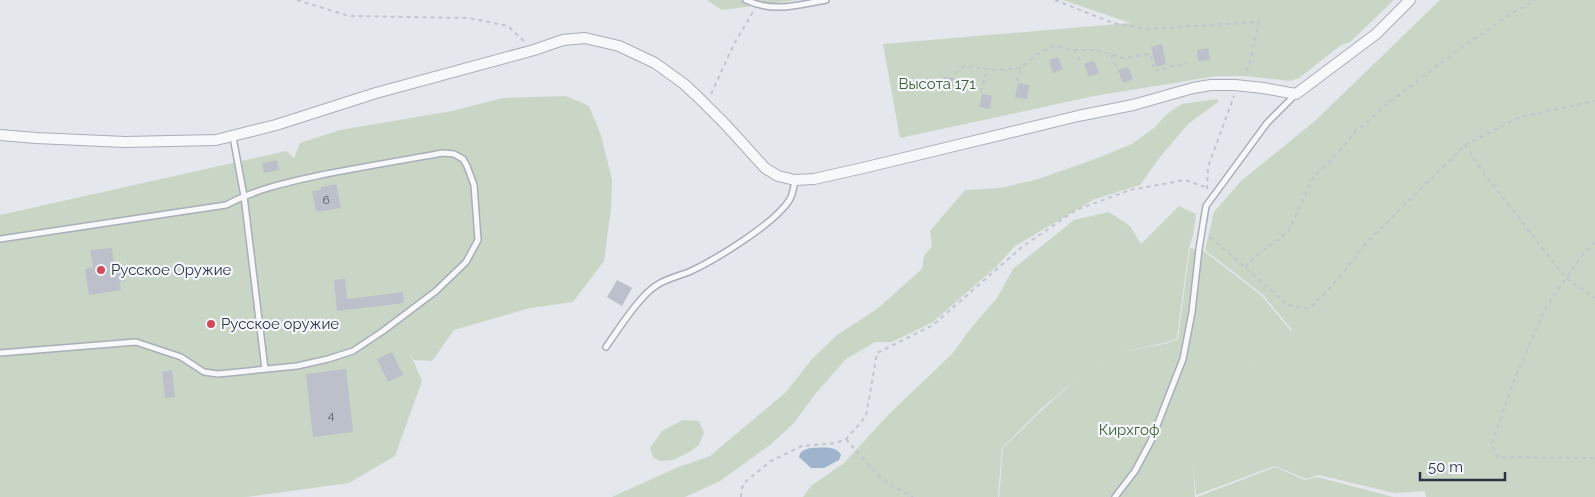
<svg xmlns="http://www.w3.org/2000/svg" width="1595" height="497" font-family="Raleway,sans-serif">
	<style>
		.green { fill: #c9d6c5 }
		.water { fill: #9fb4cc }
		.building { fill: #bbc0ca }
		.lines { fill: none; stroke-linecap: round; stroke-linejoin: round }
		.service-casing { stroke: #a9aeb7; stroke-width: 8 }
		.minor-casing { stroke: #a9aeb7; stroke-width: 12 }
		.path { stroke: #c2c5cb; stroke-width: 2; stroke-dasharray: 4 4; stroke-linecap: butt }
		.service { stroke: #f7f8fa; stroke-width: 5 }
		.minor { stroke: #f7f8fa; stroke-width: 10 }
		.poi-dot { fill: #d1495b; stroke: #f4f6f9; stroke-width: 2 }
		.labels { text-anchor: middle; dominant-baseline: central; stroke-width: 4.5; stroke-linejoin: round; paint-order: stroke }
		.number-label { font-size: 12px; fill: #4f5766 }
		.park-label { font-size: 15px; fill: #3f6138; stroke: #f4f6f9 }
		.poi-label { font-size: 15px; fill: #2b3445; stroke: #f4f6f9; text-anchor: start }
	</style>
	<rect width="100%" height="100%" fill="#e4e7ec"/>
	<!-- green -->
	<path class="green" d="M707,0H797L722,10Z
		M1063,0H1394L1350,42L1341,45L1299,78L1291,81L1244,76H1217L1094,96L900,138L883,44L1130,23Z
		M1440,0H1595V497H1426L1425,491L1394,493L1319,475L1306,479L1275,466L1196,495L1193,464L1195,497H999L1003,448L1042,410L1077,379L1041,409L1002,448L998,497H803L811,486L844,463L889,414L953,353L971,328L997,298L1013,269L1074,220L1109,212L1130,226L1141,244L1179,206L1196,214L1193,235L1189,248L1177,338L1168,342L1123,352L1103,367L1123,352L1168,343L1178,339L1190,248L1204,251L1248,285L1262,296L1291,331L1290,334L1251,365L1290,334L1292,330L1263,295L1205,250L1214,212L1241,181L1316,120Z
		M566,96L589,106L601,135L612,180L611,208L604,261L573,302L530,308L454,330L432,361L414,360L410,353L422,381L395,456L349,483L247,497H0V215L286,151L294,158L300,143L340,130L452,111L503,98Z
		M1218,99V102L1188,124L1160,157L1140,185L1095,199L1015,246L997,266L933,322L892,342H875L846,359L816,393L794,423L770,445L720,481L685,497H612L676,468L710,456L786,392L812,359L837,335L877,309L922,269L924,256L932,246L930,231L965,190L1000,188L1035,180L1090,161L1132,144L1154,128L1168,113L1182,104Z
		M683,420L699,421L704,433L699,445L689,452L673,460L660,461L653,457L650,448L662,431Z
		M1275,467L1305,480L1318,477L1393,497H1197Z"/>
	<!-- water -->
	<path class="water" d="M811,448C821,448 836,445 841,455L839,460L824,468H811L799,457C800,451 805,449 811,448Z"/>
	<!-- building -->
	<path class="building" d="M1162,44L1166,64L1156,67L1151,47Z
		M1208,48L1210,60L1198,61L1197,50Z
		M1058,57L1063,69L1053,73L1049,60Z
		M1094,61L1099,73L1089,77L1084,64Z
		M1128,67L1133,79L1123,83L1118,70Z
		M944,77L954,78L952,92L942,90Z
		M1018,83L1029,85L1027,99L1015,97Z
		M982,94L992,96L990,109L979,107Z
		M277,160L279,170L264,173L262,163Z
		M336,184L341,208L316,212L312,191L321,190V187Z
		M112,248L114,264H117L118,273L124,272L125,281L119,282L121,290L89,295L85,269L93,267L90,250Z
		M345,279L347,299L403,292L404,303L337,311L334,280Z
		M617,280L632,288L622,306L607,297Z
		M392,352L403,375L388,382L377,359Z
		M346,369L353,432L313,437L306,374Z
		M172,370L175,397L165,398L162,372Z"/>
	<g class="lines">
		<!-- service casing -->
		<g class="service-casing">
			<path id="service" d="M746,0C773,13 798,5 826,0
				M233,137L244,196L265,369
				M0,239L226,205C256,189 289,182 321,175C362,167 403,160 443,153L454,154L463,159L467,166L474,185L478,240L466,262L436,291L383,331L353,351L328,359L297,366L218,374L204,372L181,357L136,342L0,353
				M606,347C618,330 640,295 657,285C666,279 678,276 689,272C715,260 776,223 790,199C793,194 794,186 795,180
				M1115,497L1135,471L1151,441L1183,359L1192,312L1199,249L1206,206L1267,123L1296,94"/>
		</g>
		<!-- minor casing -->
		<g class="minor-casing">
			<path id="minor" d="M0,135L36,138L125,142L216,140L276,125L376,93L534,50L563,40L585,38L619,46L655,63L684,84L698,97L726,125L765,168L778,176L795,180L814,179L863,168L1078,116L1133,105L1193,88L1211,85H1235L1263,88L1296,94L1376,34L1410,0"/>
		</g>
		<!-- path -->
		<path class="path" d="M297,0L349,16L469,18L508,26L525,42
			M1055,0L1113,23L1146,29L1259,22L1249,66L1244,76
			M1074,50L1081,62
			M1111,55L1117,68
			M955,73L965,66L997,70L1018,68L1024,65L1042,51L1055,46L1074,50H1097L1123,58L1147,54L1151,55L1154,71L1187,63
			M1017,81L1019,73L1024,65
			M981,92L985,76L990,69
			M711,94L734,44L753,12
			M1465,145L1486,176L1566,278L1595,298
			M1207,189L1208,167L1234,96
			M1210,237L1288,305L1309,309L1340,277L1367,242L1465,145L1520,117L1595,101
			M1595,242L1580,258L1546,307L1516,375L1492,443L1497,457L1595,458
			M1245,267L1257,255L1288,232L1313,178L1338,153L1355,132L1386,105L1454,53L1506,17L1535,0
			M846,439L874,471L889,484L913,497
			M741,497V490L745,482L771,461L802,446L836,443L846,439L856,428L866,416L877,353L933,325L1022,247L1076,210L1130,190L1185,180L1208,188"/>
		<!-- service -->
		<use href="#service" class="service"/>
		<!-- minor -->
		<use href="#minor" class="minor"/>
	</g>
	<!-- markers -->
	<g class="poi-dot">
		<circle cx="101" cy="270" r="5"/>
		<circle cx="211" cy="324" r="5"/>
	</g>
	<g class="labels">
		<!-- number labels -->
		<g class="number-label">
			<text x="326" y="200">6</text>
			<text x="331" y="415">4</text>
		</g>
		<!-- park labels -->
		<g class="park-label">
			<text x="937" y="84">Высота 171</text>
			<text x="1129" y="430">Кирхгоф</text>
		</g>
		<!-- poi labels -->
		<g class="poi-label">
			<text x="111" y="270">Русское Оружие</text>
			<text x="221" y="324">Русское оружие</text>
		</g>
	</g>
	<!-- scale -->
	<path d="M1420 472v8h85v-8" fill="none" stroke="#2b3445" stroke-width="2.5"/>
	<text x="1428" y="472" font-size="15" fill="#2b3445" stroke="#f4f6f9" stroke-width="4" paint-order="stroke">50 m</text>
</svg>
